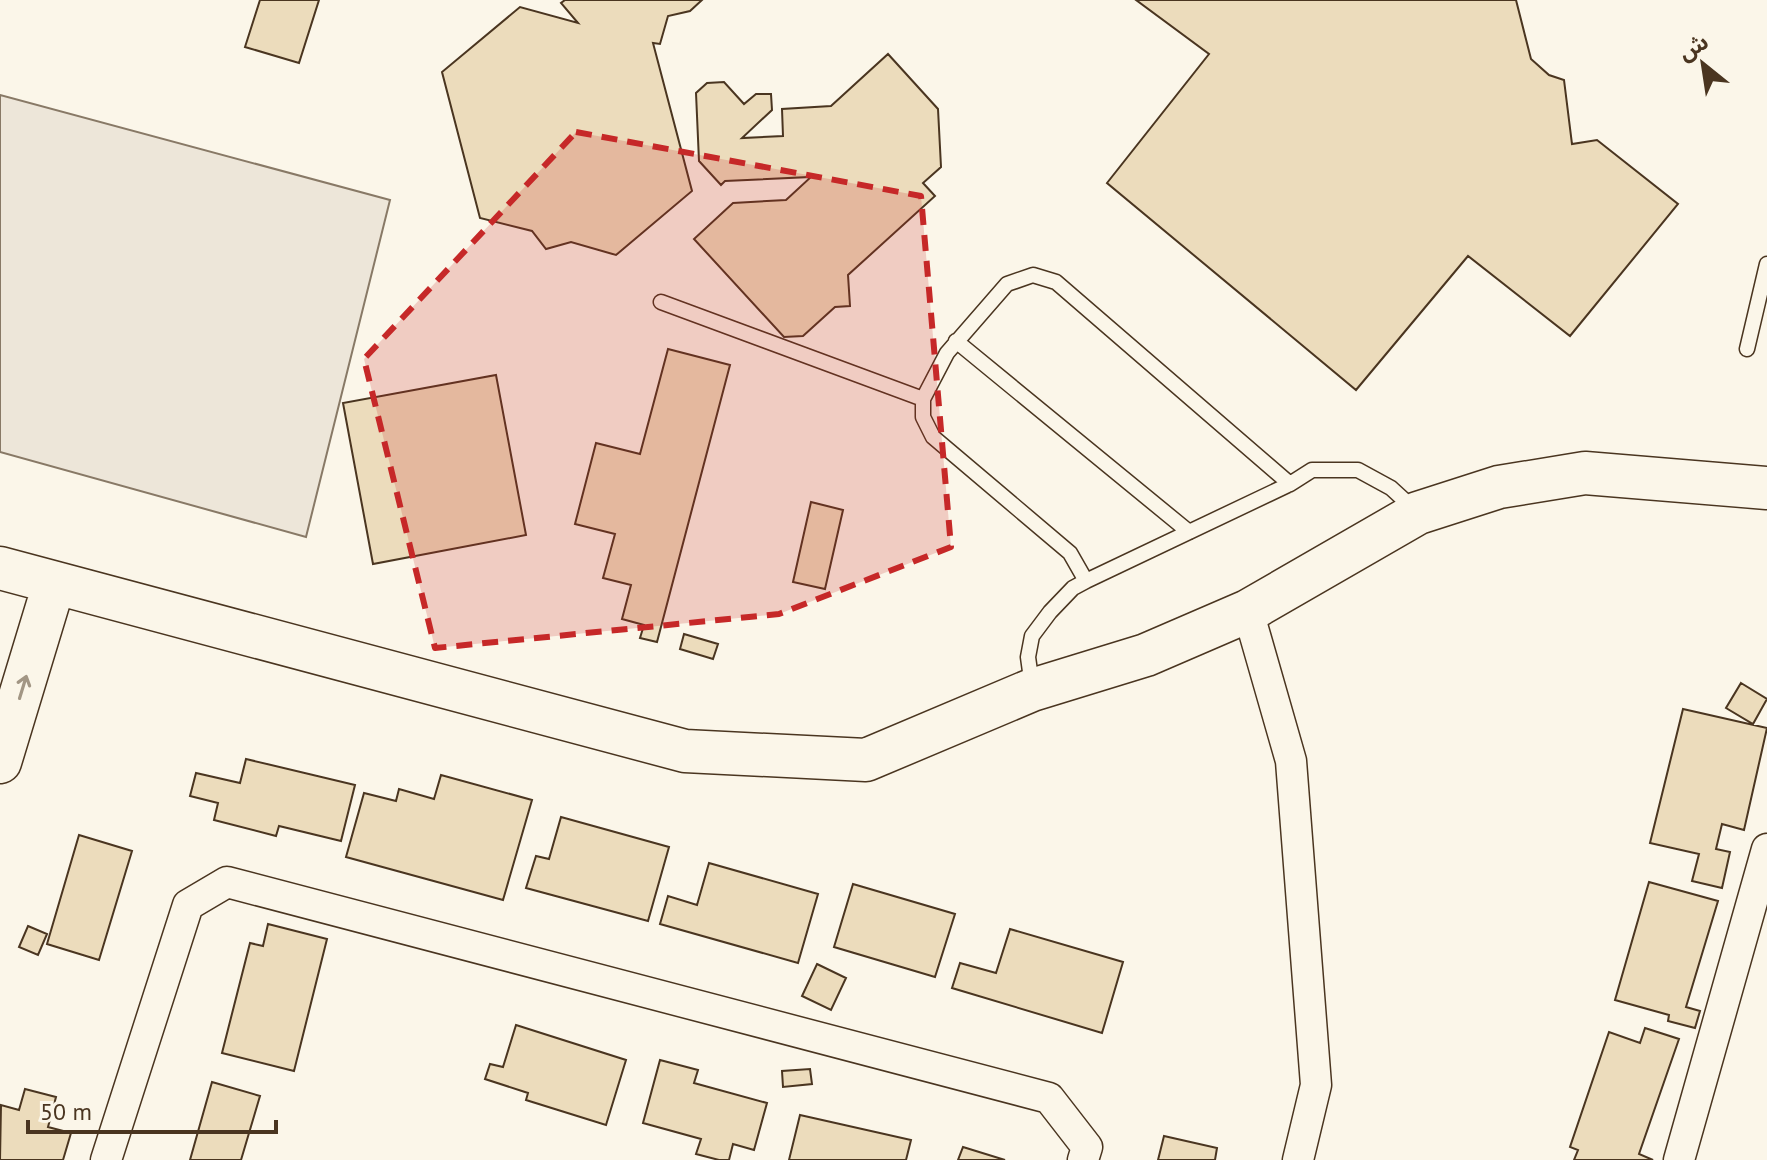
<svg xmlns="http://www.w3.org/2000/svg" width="1767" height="1160" font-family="'PT Sans','Noto Sans Arabic',sans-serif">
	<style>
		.green { fill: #ede6d9; stroke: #887966; stroke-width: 2 }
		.building { fill: #ecdcbc; stroke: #4a3520; stroke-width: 2 }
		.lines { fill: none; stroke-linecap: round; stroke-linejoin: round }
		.lane-casing { stroke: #4a3520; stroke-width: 17 }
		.street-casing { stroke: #4a3520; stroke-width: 33 }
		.secondary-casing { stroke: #4a3520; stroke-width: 45 }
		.lane { stroke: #fbf6e9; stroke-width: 14 }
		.street { stroke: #fbf6e9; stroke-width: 30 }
		.secondary { stroke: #fbf6e9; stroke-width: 42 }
		.oneway { stroke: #a29684 }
		.marked { fill: #c62828; fill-opacity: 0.2; stroke: #c62828; stroke-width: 6; stroke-dasharray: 16 10; stroke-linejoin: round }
	</style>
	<rect width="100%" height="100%" fill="#fbf6e9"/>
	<!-- green -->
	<path class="green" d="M0,95L390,200L306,537L0,452Z"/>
	<!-- building -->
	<path class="building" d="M260,0H319L299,63L245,47Z
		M565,0H702L690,11L668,16L660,44L653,43L692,191L616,255L571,242L546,249L532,231L480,218L442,72L520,7L578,23L561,3Z
		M1136,0H1516L1531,59L1549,75L1564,80L1572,144L1597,140L1678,204L1570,336L1468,256L1356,390L1107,183L1209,54Z
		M888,54L938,109L941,167L923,183L935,196L848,275L850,306L835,307L803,336L784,337L694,239L733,203L786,200L811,177L725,181L721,185L699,161L696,93L707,83L724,82L744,104L756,94H771L772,110L742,138L783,136L782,109L831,106Z
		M668,349L730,365L657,642L640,638L644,625L622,619L631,585L603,578L615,534L575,524L596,443L640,454Z
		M496,375L526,535L373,564L343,403Z
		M811,502L843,510L825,589L793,582Z
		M684,634L718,644L713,659L680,649Z
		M1741,683L1767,699L1753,724L1726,708Z
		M1683,709L1767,728L1744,830L1722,824L1716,849L1730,852L1722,888L1692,881L1699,854L1650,843Z
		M246,759L355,785L341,841L279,826L276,836L214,820L218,803L190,796L196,773L240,783Z
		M441,775L532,800L503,900L346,857L364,793L396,801L399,789L434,799Z
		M561,817L669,847L648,921L526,888L536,856L549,859Z
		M79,835L132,851L99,960L47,944Z
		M709,863L818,894L798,963L660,924L668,896L697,905Z
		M1649,882L1718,901L1686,1007L1700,1011L1695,1028L1668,1021L1669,1015L1615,1000Z
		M853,884L955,914L935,977L834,947Z
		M268,924L327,939L294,1071L222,1053L250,943L263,946Z
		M28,926L47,934L38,955L19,947Z
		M1010,929L1123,962L1102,1033L952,988L960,963L996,973Z
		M817,964L846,978L831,1010L802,996Z
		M516,1025L626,1060L606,1125L526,1100L528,1093L485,1079L490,1064L503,1067Z
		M1645,1028L1679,1039L1639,1154L1653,1160H1574L1578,1150L1570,1147L1609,1032L1640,1043Z
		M660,1060L698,1070L694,1083L767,1103L754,1150L733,1144L729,1160H719L696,1154L701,1139L643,1123Z
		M810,1069L812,1084L783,1087L782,1071Z
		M212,1082L260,1096L241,1160H190Z
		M25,1089L56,1097L48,1127L71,1133L63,1160H0L1,1105L19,1110Z
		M800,1115L911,1140L906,1160H789Z
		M1164,1136L1217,1148L1215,1160H1158Z
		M963,1147L1005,1160H958Z"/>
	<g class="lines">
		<!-- lane casing -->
		<g class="lane-casing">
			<path id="lane" d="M661,302L923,399
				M956,341L1189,532
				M1747,349L1767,264
				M1086,581L1290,484
				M1032,686L1028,657L1032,636L1050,612L1073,588L1086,581L1070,553L933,437L923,417V399L947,353L1007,284L1033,275L1056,282L1290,484L1312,470H1358L1391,488L1415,510"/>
		</g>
		<!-- street casing -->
		<g class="street-casing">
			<path id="street" d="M1248,611L1291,761L1316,1085L1298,1160
				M106,1160L188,905L227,882L1049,1098L1087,1147L1083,1160
				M1679,1160L1767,849"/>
		</g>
		<!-- secondary casing -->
		<g class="secondary-casing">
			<path id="secondary" d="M0,568L685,751L866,760L1032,690L1146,655L1248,611L1418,513L1499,487L1585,473L1767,488
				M0,762L54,584"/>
		</g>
		<!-- lane -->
		<use href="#lane" class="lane"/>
		<!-- street -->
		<use href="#street" class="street"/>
		<!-- secondary -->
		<use href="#secondary" class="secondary"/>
	</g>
	<!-- one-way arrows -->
	<defs><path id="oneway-shaft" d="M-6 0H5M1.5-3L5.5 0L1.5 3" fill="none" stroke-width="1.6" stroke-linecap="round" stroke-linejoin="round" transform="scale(2)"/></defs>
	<use class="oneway" href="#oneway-shaft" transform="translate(23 687) rotate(-73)"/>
	<!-- marked area -->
	<path class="marked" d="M576,132L921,196L951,547L779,614L435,648L364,359Z"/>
	<!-- north arrow -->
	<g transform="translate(1703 64) rotate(330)" stroke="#fbf6e9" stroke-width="6" paint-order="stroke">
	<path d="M0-6L14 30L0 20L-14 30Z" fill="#4a3520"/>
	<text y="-12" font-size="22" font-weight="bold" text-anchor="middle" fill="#4a3520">ش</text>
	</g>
	<!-- scale -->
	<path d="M28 1120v12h248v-12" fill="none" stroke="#4a3520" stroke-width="4"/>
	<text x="40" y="1120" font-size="24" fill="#4a3520" stroke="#fbf6e9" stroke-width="6" paint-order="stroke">50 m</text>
</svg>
